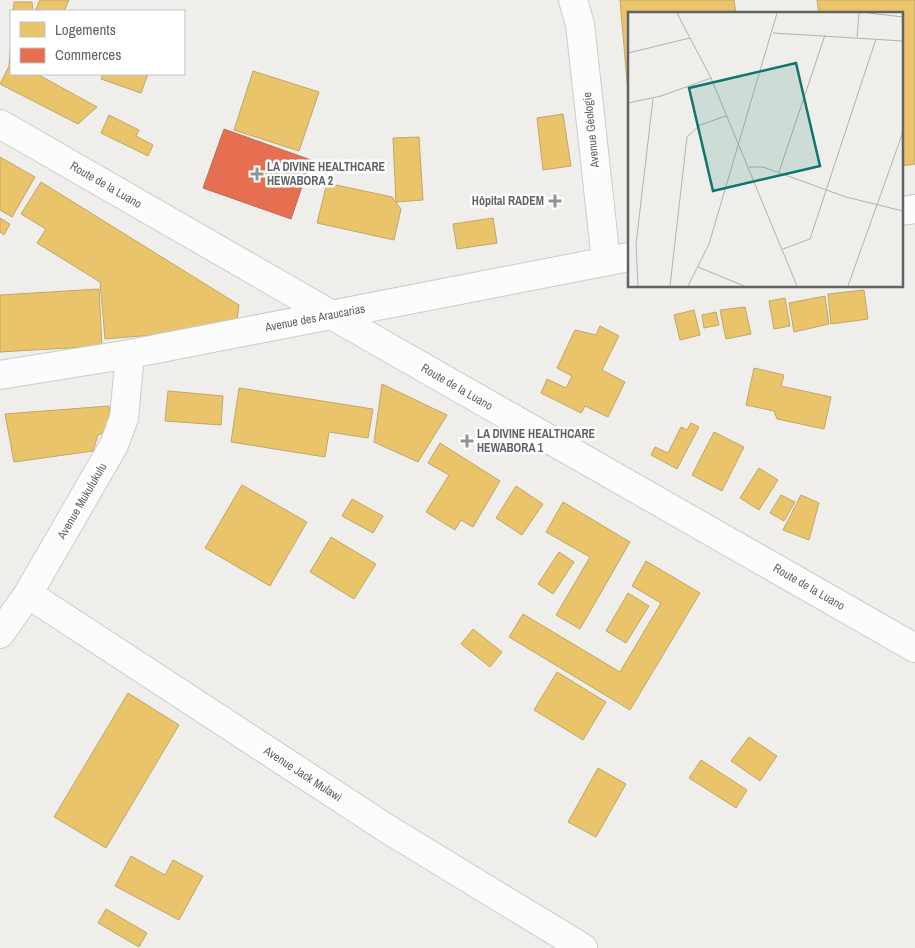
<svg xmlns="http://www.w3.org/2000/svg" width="915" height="948" font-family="'Archivo Narrow',sans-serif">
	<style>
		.homes { fill: #e9c46a; stroke: #c0a769 }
		.shops { fill: #e76f51; stroke: #be6b58 }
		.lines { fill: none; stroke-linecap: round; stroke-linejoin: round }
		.minor-casing { stroke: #cbcccc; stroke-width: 30 }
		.tertiary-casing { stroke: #cbcccc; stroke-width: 30 }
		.minor { stroke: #fdfcfc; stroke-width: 28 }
		.tertiary { stroke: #fdfcfc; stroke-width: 28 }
		.poi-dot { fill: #919496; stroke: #fff; stroke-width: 2 }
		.labels { text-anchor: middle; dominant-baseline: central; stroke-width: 5; stroke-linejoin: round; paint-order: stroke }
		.street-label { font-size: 12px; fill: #5f6368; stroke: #fff }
		.poi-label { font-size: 12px; font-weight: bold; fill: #5f6368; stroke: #fff; text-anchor: start }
		.inset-road { fill: none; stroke: #b1b2b2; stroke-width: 1 }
		.view { fill: #0f766e; fill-opacity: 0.15; stroke: #0f766e; stroke-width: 2.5 }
		.inset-edge { fill: none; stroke: #5f6368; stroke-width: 2.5 }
	</style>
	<rect width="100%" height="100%" fill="#efeeea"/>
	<!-- homes -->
	<path class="homes" d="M40,0H69L64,11H35Z
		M620,0H734L736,14H629V104Z
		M817,0H915V164L901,166V14H819Z
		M14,2H32L33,11H13Z
		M11,38V74H37L97,107L78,124L0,84L9,66Z
		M253,71L319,92L299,151L234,130Z
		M103,74H148L141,93L101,79Z
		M563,114L571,166L543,170L537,118Z
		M109,115L139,130L136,136L153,145L148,156L101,133Z
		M419,137L423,200L396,202L393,138Z
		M0,157L35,177L12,217L0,210Z
		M41,182L239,305L236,328L105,339L100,282L37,243L46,229L21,214Z
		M327,183L392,197L401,209L394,240L317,223Z
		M0,218L10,224L4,235L0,232Z
		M493,218L497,243L457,249L453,224Z
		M99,289L102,346L0,352V295Z
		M864,290L868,319L831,324L828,294Z
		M825,296L829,324L794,332L789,303Z
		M785,298L790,326L774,329L769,301Z
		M745,307L751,334L726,339L720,310Z
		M694,310L700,335L680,340L674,315Z
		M716,312L719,325L704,328L702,315Z
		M600,326L619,336L602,370L625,382L608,417L585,406L581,413L541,393L547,379L566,388L572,376L557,368L575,330L596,335Z
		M754,368L784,375L781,386L831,397L824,429L777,419L774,411L746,405Z
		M382,384L447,415L418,462L374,442Z
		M239,388L373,409L368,438L329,432L325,457L231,442Z
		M168,391L223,396L221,425L165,421Z
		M109,406L112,430L98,435L93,451L14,462L5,414Z
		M691,423L699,427L677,469L651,455L655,447L668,453L681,427L687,430Z
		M714,432L744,447L722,491L692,475Z
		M440,443L500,481L473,527L461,520L455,530L426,512L449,475L428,463Z
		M759,468L778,480L759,510L740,498Z
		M242,485L307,522L270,586L205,548Z
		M516,486L543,504L522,535L496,518Z
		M781,495L795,502L784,521L770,513Z
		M801,495L819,503L809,540L783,530Z
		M352,499L383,516L373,533L342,516Z
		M563,502L630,542L580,629L556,615L590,557L546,532Z
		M331,537L376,564L354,599L310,572Z
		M559,552L574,562L553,594L538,584Z
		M646,561L700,593L630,710L509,637L523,614L620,672L661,603L632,586Z
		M628,593L649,606L626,643L606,631Z
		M473,629L502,652L490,667L461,644Z
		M557,672L606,702L583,740L534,710Z
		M128,693L179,725L106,848L54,817Z
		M749,737L777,756L760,781L731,761Z
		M701,760L747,790L736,808L689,778Z
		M598,768L626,784L596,837L568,822Z
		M131,856L165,875L173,860L203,876L179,920L115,886Z
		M106,909L147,933L139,947L98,923Z"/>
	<!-- shops -->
	<path class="shops" d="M224,129L311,160L291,219L203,188Z"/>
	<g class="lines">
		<!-- minor casing -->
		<g class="minor-casing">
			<path id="minor" d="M573,0L580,24L606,261
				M330,314L915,648
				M28,594L386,828L583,948
				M0,634L28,594L114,445L124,418L130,354"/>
		</g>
		<!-- tertiary casing -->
		<g class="tertiary-casing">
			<path id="tertiary" d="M0,124L330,314
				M901,211L915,209
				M0,375L130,354L629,257"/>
		</g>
		<!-- minor -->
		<use href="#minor" class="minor"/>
		<!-- tertiary -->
		<use href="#tertiary" class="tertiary"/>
	</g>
	<!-- markers -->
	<g class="poi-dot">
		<path d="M254.5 166.5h5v5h5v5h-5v5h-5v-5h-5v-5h5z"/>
		<path d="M552.5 193.5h5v5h5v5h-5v5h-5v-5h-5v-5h5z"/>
		<path d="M464.5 433.5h5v5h5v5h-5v5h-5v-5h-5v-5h5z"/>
	</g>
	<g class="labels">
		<!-- street labels -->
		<g class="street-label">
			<text transform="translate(591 130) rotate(-96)">Avenue Géologie</text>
			<text transform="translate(106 185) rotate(30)">Route de la Luano</text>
			<text transform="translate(315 318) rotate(-11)">Avenue des Araucarias</text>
			<text transform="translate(457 387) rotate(30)">Route de la Luano</text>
			<text transform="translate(82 501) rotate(-60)">Avenue Mukulukulu</text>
			<text transform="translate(809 587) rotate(30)">Route de la Luano</text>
			<text transform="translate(303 774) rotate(33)">Avenue Jack Mulawi</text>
		</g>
		<!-- poi labels -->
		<g class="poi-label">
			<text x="267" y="167">LA DIVINE HEALTHCARE<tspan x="267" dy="14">HEWABORA 2</tspan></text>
			<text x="544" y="201" text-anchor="end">Hôpital RADEM</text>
			<text x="477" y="434">LA DIVINE HEALTHCARE<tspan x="477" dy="14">HEWABORA 1</tspan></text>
		</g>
	</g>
	<!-- overview -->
	<g transform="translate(628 12)">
		<rect width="275" height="275" fill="#efeeea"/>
		<path class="inset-road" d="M49,1L83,66L169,274M240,1L275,5M145,21L275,29M229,25L231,1M0,41L62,26M0,91L33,84L83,66M121,155H135L218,185L275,199M151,160L197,23M155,237L182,227L248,27M70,255L116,274M10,274L8,232L25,87M42,274L59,125L72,113L98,104M60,274L81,232L149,1M220,274L275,120"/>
		<path class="view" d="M168,51L192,154L85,179L61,76Z"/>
		<rect width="275" height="275" class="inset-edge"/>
	</g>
	<!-- legend -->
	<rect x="10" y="10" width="175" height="65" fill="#ffffff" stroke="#bfc1c3"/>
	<rect x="20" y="22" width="25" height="15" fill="#e9c46a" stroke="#bfc1c3"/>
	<text x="55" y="35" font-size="15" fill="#5f6368">Logements</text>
	<rect x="20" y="48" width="25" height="15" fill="#e76f51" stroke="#bfc1c3"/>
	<text x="55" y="60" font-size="15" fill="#5f6368">Commerces</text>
</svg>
